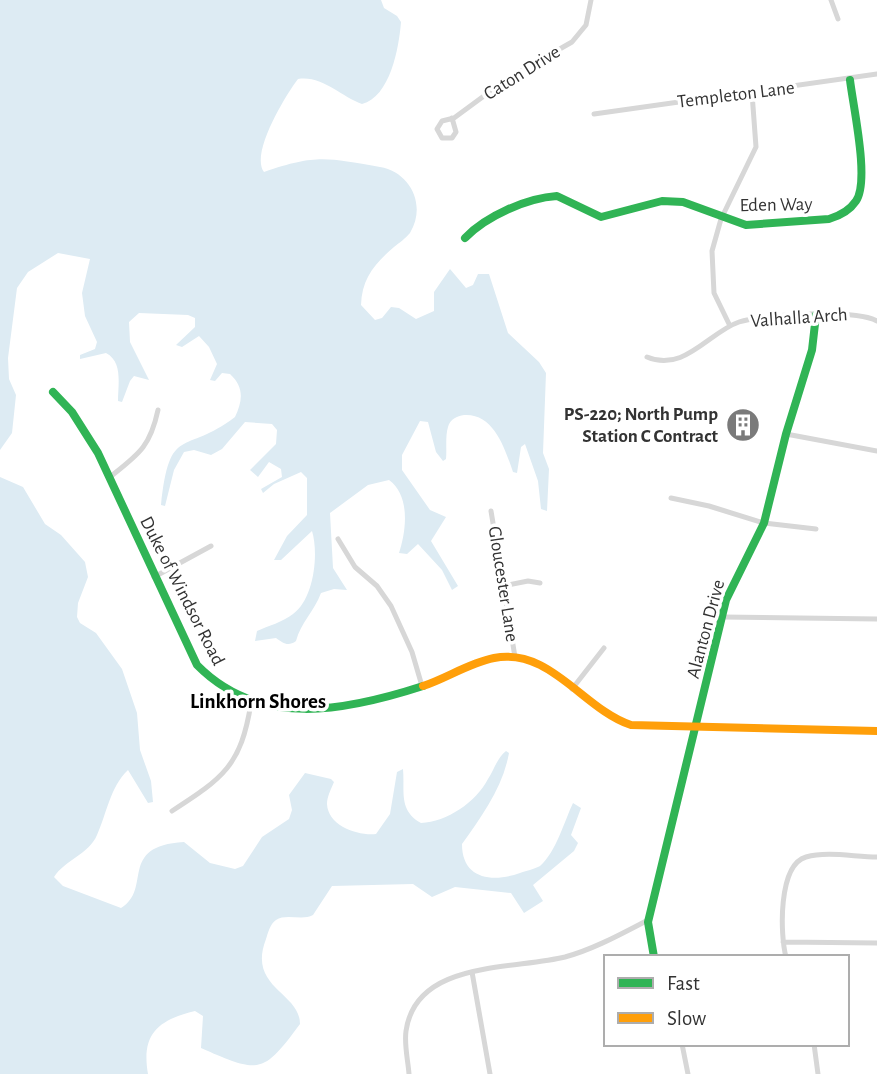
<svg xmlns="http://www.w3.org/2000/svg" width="877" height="1074" font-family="'Alegreya Sans',sans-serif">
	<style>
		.water { fill: #ddebf3 }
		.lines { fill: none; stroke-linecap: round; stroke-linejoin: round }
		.street { stroke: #d7d7d7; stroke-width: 5 }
		.fast { stroke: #30b455; stroke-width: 8 }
		.slow { stroke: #ff9f0a; stroke-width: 8 }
		.labels { text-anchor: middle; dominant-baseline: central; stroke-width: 7; stroke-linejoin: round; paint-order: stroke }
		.street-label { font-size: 19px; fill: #333; stroke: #fff }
		.poi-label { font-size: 19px; font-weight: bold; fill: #333; stroke: #fff; text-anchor: end }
		.neighbourhood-label { font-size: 21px; font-weight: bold; fill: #000; stroke: #fff }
	</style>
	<rect width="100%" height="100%" fill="#fff"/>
	<!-- water -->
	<path class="water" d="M0,0H381L384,8L397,16L401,22C399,48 390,97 362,104C340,96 322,75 298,79C285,96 250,154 264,172C317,154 326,158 380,167C410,172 427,205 410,233C406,238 399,243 394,247C374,264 362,279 361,305L375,320L382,318L391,307L399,308L416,319L434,311V292L450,269L466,288L473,285L478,274H489L508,333L539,362L546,373L543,453L549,469L547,511L541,509L538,481L525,444L521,447L517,473L513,472C505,449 494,413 464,415C457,416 450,419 448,427C445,437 447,449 446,459L443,461L436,452L428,422L420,421L402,455V470L430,510L446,517L431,541L458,586L452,590L442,570L418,544L407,554L399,553C406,532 411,496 389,480L368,485L330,513L333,568L347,590L334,589L321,593C314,612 301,622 296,641C288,647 283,643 276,638L255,641L257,631C268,626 283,622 293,614C314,599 319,554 312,531L281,560H274L287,536L307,515V478L301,472L274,484L263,493L261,489L282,477L281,469L269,462L258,477L250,470L276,444L277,430L272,424L245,422L222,449L211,455L194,450L184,452L174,470L165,506L161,505C170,423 184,456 235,417C243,400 244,387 230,374L222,373L215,381L210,380L217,364L209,347L199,336L182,347L176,345L195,327V318L188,315L139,313L129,322L130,342L149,380L134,376L130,381L122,402L118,401C118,384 123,362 106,353L80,359V355L95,349L97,342L85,316L82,293L90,259L58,253L28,272L17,288L8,358L9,379L16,395L12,433L0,450Z
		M0,477L23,487L45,524L61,535L85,562L88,577L78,603L77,617L80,623L96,633L122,669L137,713L140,750L151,781L153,802L148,803L128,770C110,787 107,813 97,835C89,854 65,860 54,877L63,886L121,908C153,889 117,846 184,842L210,863L235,869L243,866L262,837L289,819L292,810L289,795L305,773L331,779L334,782C331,789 327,797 327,804C328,826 358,836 376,834L390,814L397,772L403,769C405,791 398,810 421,823C447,822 476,802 488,779C494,770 497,758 506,751L509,753C503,787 482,816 462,844C462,879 492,883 520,873C525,871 535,869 540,866C556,852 564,822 573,803L581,808L571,835L578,843L574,851L533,885L543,901L524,913L511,893L455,887L432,897L413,884L332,886L313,915C302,921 286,913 276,920C270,924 268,933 266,939C247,988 300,992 300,1024C263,1074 260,1074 201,1048L203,1016L195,1011C158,1020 141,1034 148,1074H0Z"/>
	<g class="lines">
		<!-- street -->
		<path class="street" d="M831,0L838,19
			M594,114L877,74
			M452,118L456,132L452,138H442L437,129L442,121L454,118L507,79L572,42L586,25L591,0
			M730,326L714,293L712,251L721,219L756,147L752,93
			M647,357C684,373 709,332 739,322C763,314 855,309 877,321
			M786,434L877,451
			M110,477C139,454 150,447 158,410
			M671,498L709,506L764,523L816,529
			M491,511L515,657
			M338,539L355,567L377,586L391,606L412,652L422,686
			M154,577L211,546
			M503,586L528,581L540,583
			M722,617L877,619
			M572,689L604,648
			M172,811C223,778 241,766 251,703
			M783,942L877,943
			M786,957C780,935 778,865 806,857C827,851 855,857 877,857
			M472,972L490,1074
			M682,1044L688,1074
			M814,1044L818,1074
			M409,1074C408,1060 404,1045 406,1031C416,960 513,970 565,957C594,949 621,934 648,920"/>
		<!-- fast -->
		<path class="fast" d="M465,238C486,216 527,198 557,196L601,217L662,201L683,202L746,225L829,219C839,216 850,210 856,201C870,181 853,106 850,80
			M53,392L72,412L98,453L197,665C260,729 346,711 423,686
			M654,957L648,922L726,600L764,523L786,434L812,350L816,315"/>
		<!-- slow -->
		<path class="slow" d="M423,686C447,678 469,663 494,658C550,647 583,709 631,725L877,731"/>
	</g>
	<!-- icons -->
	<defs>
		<g id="building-disc" transform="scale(1.75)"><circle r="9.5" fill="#7a7a7a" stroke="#fff"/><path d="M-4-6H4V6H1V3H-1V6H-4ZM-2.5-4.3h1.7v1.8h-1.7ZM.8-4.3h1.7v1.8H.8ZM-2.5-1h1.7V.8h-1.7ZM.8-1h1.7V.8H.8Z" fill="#fff"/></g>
	</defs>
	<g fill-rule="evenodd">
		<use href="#building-disc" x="743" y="425"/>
	</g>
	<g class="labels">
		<!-- street labels -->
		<g class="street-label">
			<text transform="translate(522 73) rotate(-32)">Caton Drive</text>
			<text transform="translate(736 95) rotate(-7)">Templeton Lane</text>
			<text transform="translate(776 205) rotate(-1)">Eden Way</text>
			<text transform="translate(799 318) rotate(-4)">Valhalla Arch</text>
			<text transform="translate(503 584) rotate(81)">Gloucester Lane</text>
			<text transform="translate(182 591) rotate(63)">Duke of Windsor Road</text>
			<text transform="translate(706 629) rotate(-75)">Alanton Drive</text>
		</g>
		<!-- poi labels -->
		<g class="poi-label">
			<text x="718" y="414">PS-220; North Pump<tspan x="718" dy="22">Station C Contract</tspan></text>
		</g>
		<!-- neighbourhood labels -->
		<g class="neighbourhood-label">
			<text x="258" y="701">Linkhorn Shores</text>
		</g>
	</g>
	<!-- legend -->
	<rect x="604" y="955" width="245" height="91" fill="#ffffff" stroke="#adadad" stroke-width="2"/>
	<rect x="618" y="978" width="35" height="10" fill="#30b455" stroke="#adadad" stroke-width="2"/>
	<text x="667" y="990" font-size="21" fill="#333333">Fast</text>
	<rect x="618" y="1013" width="35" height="10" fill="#ff9f0a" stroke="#adadad" stroke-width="2"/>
	<text x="667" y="1025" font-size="21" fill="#333333">Slow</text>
</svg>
